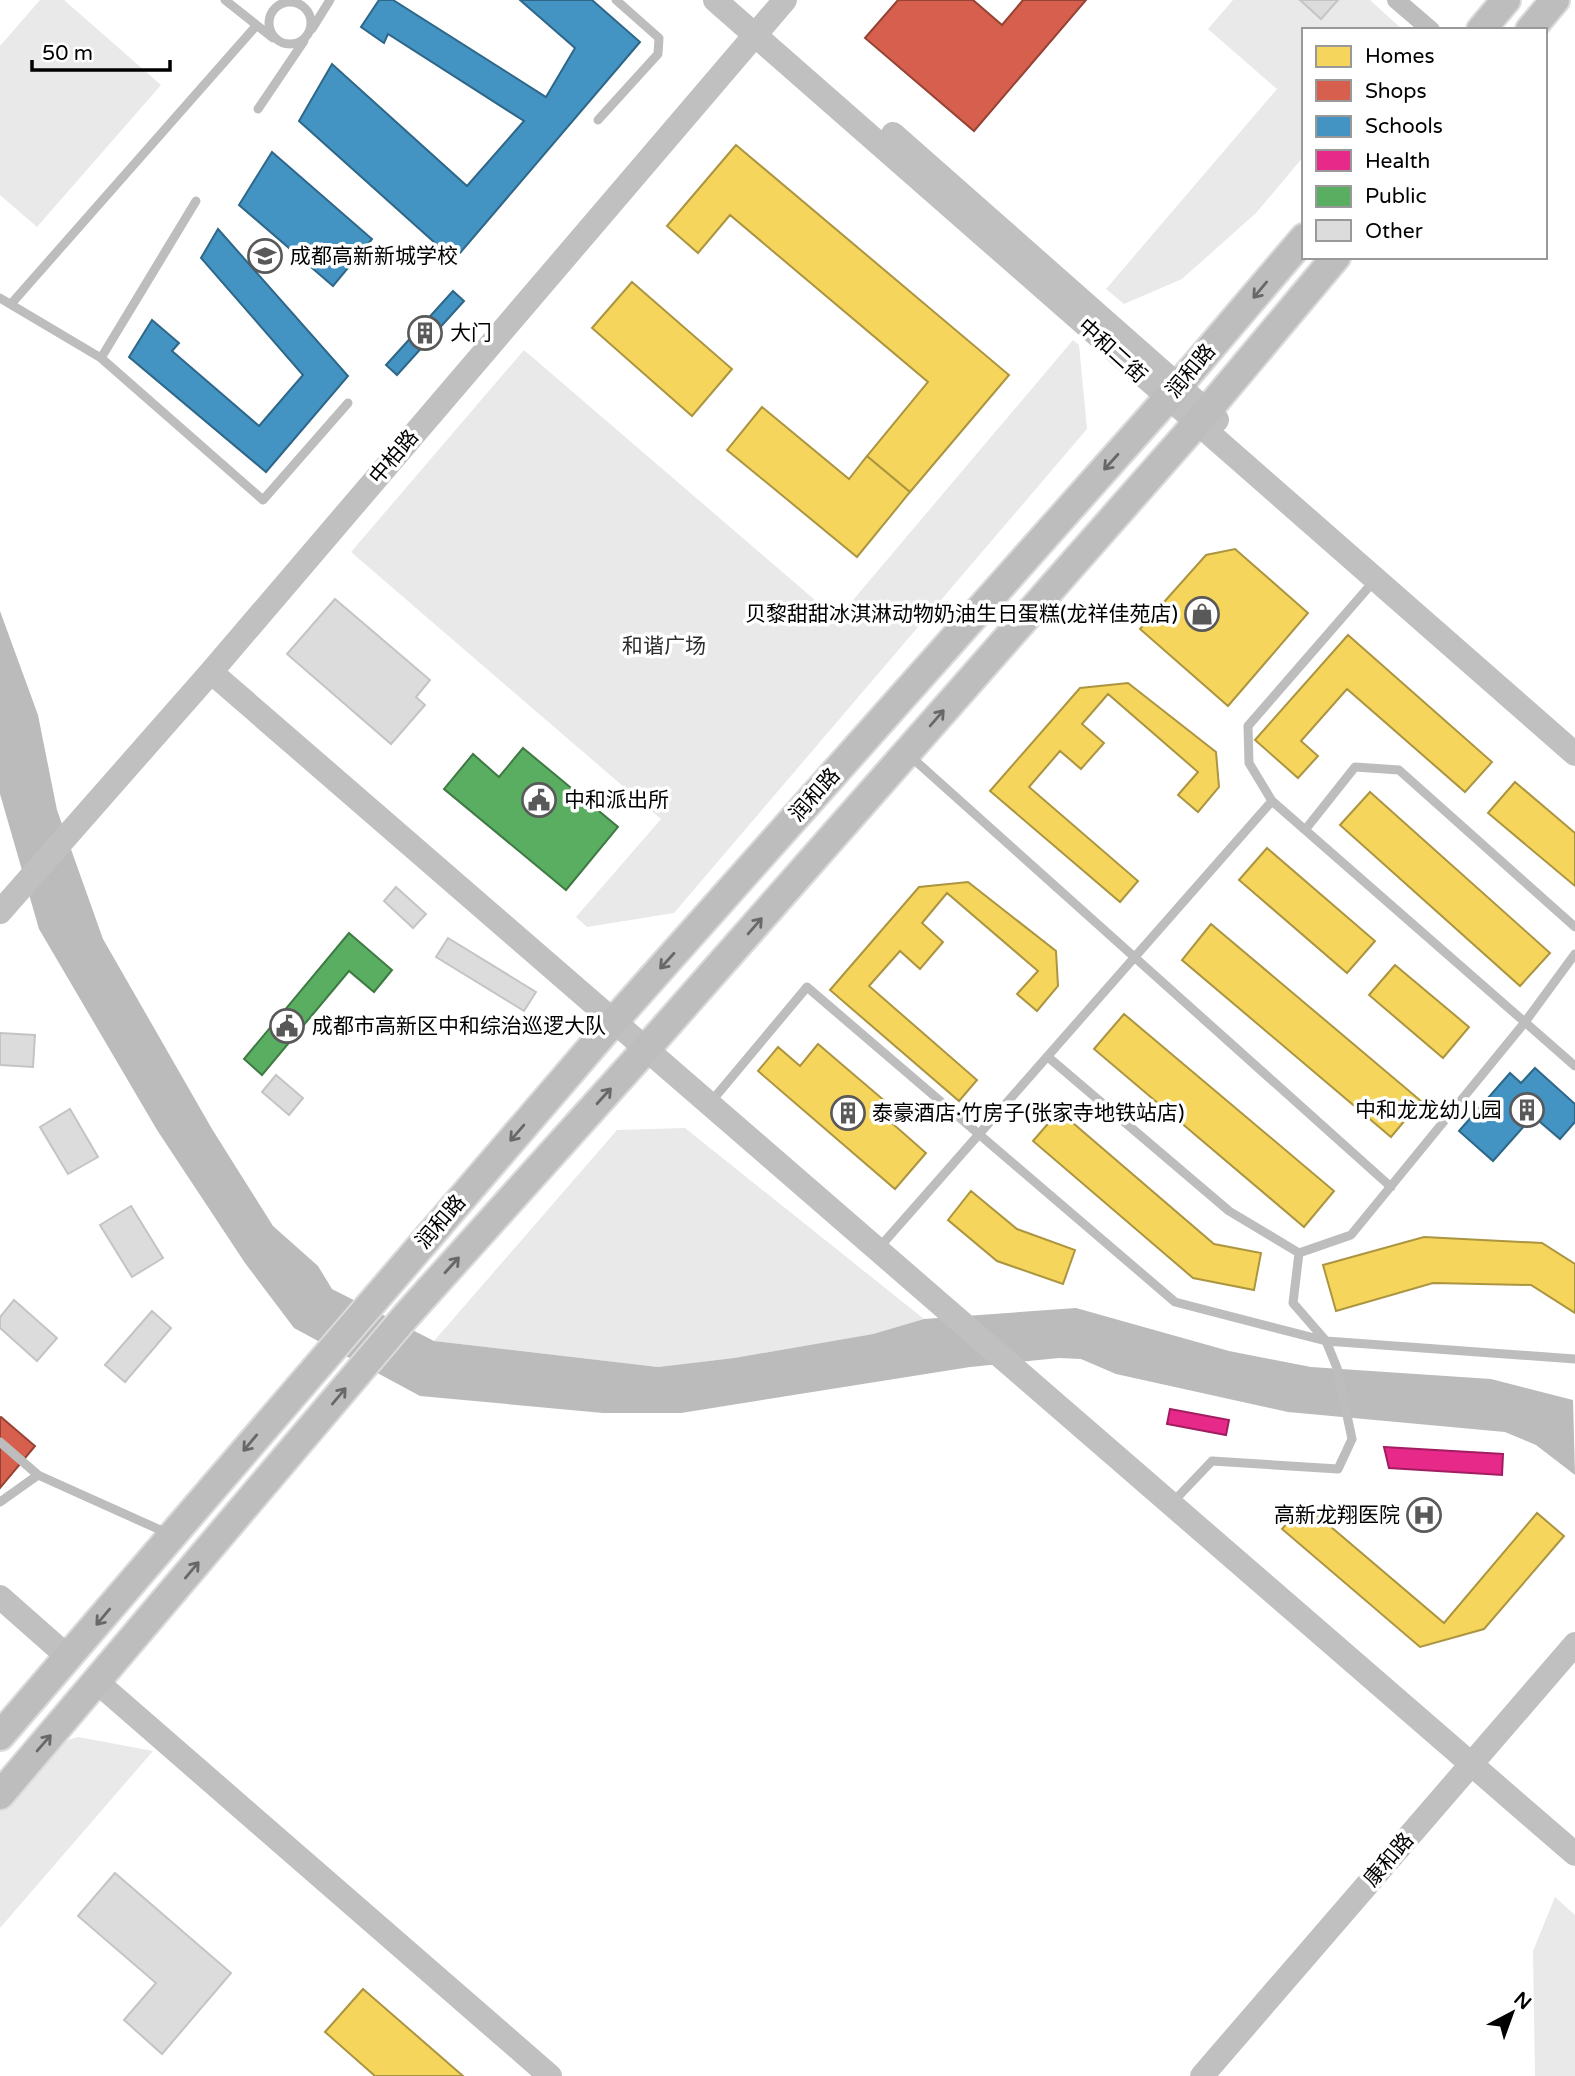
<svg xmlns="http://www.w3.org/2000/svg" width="1575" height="2076" font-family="'Varela Round','Noto Sans SC',sans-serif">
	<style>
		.green { fill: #e9e9e9 }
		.water { fill: #bbb }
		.homes { fill: #f6d55c; stroke: #ac9540; stroke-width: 2 }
		.shops { fill: #d6604d; stroke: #964336; stroke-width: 2 }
		.schools { fill: #4393c3; stroke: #2f6788; stroke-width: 2 }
		.health { fill: #e7298a; stroke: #a21d61; stroke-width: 2 }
		.public { fill: #5aae61; stroke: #3f7a44; stroke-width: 2 }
		.building { fill: #dcdcdc; stroke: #c4c4c4; stroke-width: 2 }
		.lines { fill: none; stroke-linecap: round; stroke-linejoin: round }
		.primary-casing { stroke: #dbdbdb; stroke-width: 32 }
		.lane { stroke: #bdbdbd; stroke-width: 9 }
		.street { stroke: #bdbdbd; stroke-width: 18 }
		.secondary { stroke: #c0c0c0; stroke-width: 24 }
		.primary { stroke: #bdbdbd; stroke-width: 28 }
		.oneway { stroke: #686868 }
		.labels { text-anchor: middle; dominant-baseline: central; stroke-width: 7; stroke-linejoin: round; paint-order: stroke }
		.poi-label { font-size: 21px; fill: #000; stroke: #fff; text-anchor: start }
		.street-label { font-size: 21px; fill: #000; stroke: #fff }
		.park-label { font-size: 21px; fill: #2e2e2e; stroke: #fff }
	</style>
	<rect width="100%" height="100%" fill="#fff"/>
	<!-- green -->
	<path class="green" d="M40,0H64L161,85L37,227L0,195V46Z
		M1233,0H1370L1403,30H1304V156L1256,213L1182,279L1124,304L1106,289L1277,89L1208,29Z
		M1073,340L1079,345L1087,429L674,913L587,927L576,917L661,819L351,552L524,350L837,619Z
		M685,1128L924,1319L873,1334L734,1358L658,1367L434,1341L617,1130Z
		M78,1737L153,1751L0,1928V1808L62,1742Z
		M1555,1897L1575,1915V2076H1535L1533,1951Z"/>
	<!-- water -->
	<path class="water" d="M0,611L38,715L57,810L103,939L212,1129L273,1226L318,1266L332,1289L434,1341L658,1367L734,1358L873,1334L924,1319L1076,1308L1229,1351L1311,1367L1491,1379L1573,1400L1575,1475L1536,1445L1505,1432L1288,1412L1116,1374L1081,1359L1059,1358L970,1367L681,1413H603L420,1396L294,1328L245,1263L157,1130L39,929L0,794Z"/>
	<!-- homes -->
	<path class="homes" d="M736,145L1009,375L910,492L867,456L928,382L730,215L698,253L667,226Z
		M632,282L732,369L692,416L592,328Z
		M762,407L849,479L867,456L910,492L857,557L727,450Z
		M1235,549L1308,613L1228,706L1140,629L1206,555Z
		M1348,635L1492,762L1465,792L1347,689L1301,741L1318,756L1298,778L1255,740Z
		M1128,683L1216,752L1219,787L1198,812L1178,795L1198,772L1108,694L1082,724L1104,743L1081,769L1060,751L1029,787L1138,881L1120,902L990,791L1080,688Z
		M1515,782L1575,833V886L1488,813Z
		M1370,792L1550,953L1520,986L1340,825Z
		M1267,848L1375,941L1347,973L1239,880Z
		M968,882L1056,951L1058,986L1037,1011L1017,994L1038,971L947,893L922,923L943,942L920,969L900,951L869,986L977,1080L959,1101L830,990L919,887Z
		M1211,924L1421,1101L1391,1137L1182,960Z
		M1395,965L1469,1027L1443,1058L1369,995Z
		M1124,1014L1334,1191L1304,1227L1094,1049Z
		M818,1044L893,1108L885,1117L926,1153L895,1189L758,1071L778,1047L800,1066Z
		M1059,1111L1214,1244L1261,1253L1254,1290L1193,1278L1033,1141Z
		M971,1191L1017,1229L1075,1250L1063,1284L997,1261L948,1220Z
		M1424,1237L1542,1243L1575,1264V1313L1531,1285L1433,1283L1336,1311L1323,1265Z
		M1304,1504L1444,1623L1537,1513L1564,1536L1484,1629L1420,1647L1282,1529Z
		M363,1989L463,2076H375L325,2032Z"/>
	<!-- shops -->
	<path class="shops" d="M898,0H973L1002,25L1023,0H1086L974,131L865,38Z
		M1,1417L35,1446L0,1488V1418Z"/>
	<!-- schools -->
	<path class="schools" d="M379,0H393L546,97L575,48L520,0H592L640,42L454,260L299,121L332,64L467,186L524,121L388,34L384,43L361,27Z
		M272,152L372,239L333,286L239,205Z
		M218,229L348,376L266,472L129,357L152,320L179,343L172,351L259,426L303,375L201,258Z
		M453,291L464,301L397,375L386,365Z
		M1535,1068L1575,1104V1122L1560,1139L1533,1116L1493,1161L1459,1131L1510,1073L1521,1083Z"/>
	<!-- health -->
	<path class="health" d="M1170,1409L1229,1420L1226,1435L1167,1424Z
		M1384,1447L1503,1454L1502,1475L1389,1468Z"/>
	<!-- public -->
	<path class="public" d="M523,748L618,827L566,890L444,789L473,754L499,777Z
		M349,933L392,970L374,992L349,971L262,1075L244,1059Z"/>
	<!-- building -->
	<path class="building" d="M1300,0H1338L1321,19Z
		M335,599L430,680L416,697L425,705L391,744L287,654Z
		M396,887L426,914L413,928L384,901Z
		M448,938L536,992L524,1011L436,957Z
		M0,1033L35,1035L33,1067L0,1065Z
		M276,1075L303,1098L289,1115L262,1092Z
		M70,1109L98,1157L68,1174L40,1127Z
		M131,1206L163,1258L132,1277L100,1225Z
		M14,1300L57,1338L37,1361L0,1328V1317Z
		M152,1311L171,1328L125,1382L105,1365Z
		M115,1873L231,1973L162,2054L124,2020L156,1983L78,1916Z"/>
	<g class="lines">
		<!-- primary casing -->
		<g class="primary-casing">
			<path id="primary" d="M1481,30L1506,0
				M1530,30L1555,0
				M0,1736L614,1021L1167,399L1304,238
				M0,1795L406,1316L646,1049L1196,424L1336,257"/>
		</g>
		<!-- lane -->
		<path class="lane" d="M225,0L273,38
			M269 23a21 21 0 1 1 42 0a21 21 0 1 1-42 0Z
			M312,29L330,0
			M258,109L304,41
			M598,120L658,54L659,38L616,0
			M0,298L101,358L263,500L348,403
			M11,304L256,26
			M101,358L196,201
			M1374,581L1248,726L1249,763L1272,801L1575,1066
			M910,756L1391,1187
			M1305,830L1355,767L1399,770L1575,927
			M1048,1057L1229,1211L1299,1253L1351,1235L1525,1022L1575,954
			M710,1103L807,987L1175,1302L1326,1341L1575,1359
			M878,1249L1272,801
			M0,1442L38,1475L167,1533
			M0,1502L38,1475
			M1172,1503L1212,1461L1338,1469L1352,1439L1337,1368L1326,1341L1293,1303L1299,1253"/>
		<!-- street -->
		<path class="street" d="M1396,0L1431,30"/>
		<!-- secondary -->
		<path class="secondary" d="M715,0L1575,754
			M893,134L1217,420
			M211,672L1575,1854
			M0,912L211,672L785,0
			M0,1597L68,1657
			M97,1682L550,2076
			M1202,2076L1575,1644"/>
		<!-- primary -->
		<use href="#primary" class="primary"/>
	</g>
	<!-- one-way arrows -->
	<defs><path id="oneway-shaft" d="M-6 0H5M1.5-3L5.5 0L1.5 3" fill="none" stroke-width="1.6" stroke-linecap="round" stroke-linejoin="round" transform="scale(1.75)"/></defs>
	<g class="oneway">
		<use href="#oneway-shaft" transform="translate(1260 290) rotate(130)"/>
		<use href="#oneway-shaft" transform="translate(1111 462) rotate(132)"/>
		<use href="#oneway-shaft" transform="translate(937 718) rotate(-49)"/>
		<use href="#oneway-shaft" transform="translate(755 926) rotate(-49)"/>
		<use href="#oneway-shaft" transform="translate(667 961) rotate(132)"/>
		<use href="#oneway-shaft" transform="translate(604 1096) rotate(-48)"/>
		<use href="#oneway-shaft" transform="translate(517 1133) rotate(131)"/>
		<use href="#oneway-shaft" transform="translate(452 1265) rotate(-48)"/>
		<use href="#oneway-shaft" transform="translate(339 1396) rotate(-50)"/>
		<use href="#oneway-shaft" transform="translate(250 1443) rotate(130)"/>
		<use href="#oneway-shaft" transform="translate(192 1570) rotate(-50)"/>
		<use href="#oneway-shaft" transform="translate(103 1617) rotate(130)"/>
		<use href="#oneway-shaft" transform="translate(44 1743) rotate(-49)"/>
	</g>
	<!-- icons -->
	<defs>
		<g id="school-ring" transform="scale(1.75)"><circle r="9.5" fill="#fff" stroke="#595959" stroke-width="1.5"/><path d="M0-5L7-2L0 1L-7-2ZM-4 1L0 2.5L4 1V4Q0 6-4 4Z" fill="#595959"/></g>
		<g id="building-ring" transform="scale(1.75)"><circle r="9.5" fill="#fff" stroke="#595959" stroke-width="1.5"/><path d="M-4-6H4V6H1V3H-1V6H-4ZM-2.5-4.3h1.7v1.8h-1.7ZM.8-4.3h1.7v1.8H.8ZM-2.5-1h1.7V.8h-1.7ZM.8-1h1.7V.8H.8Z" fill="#595959"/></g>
		<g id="shop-ring" transform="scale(1.75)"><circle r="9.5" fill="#fff" stroke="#595959" stroke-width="1.5"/><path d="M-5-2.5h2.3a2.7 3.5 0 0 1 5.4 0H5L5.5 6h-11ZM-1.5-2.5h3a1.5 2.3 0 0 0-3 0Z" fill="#595959"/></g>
		<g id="civic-ring" transform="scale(1.75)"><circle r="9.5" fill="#fff" stroke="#595959" stroke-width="1.5"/><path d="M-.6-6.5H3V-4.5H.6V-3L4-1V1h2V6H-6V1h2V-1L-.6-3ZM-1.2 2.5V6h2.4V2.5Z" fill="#595959"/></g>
		<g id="hospital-ring" transform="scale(1.75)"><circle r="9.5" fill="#fff" stroke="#595959" stroke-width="1.5"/><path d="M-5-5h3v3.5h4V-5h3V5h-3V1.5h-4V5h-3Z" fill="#595959"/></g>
	</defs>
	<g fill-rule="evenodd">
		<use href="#school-ring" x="265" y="256"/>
		<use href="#building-ring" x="425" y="333"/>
		<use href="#shop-ring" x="1202" y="614"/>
		<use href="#civic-ring" x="539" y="800"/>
		<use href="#civic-ring" x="287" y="1026"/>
		<use href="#building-ring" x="1527" y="1110"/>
		<use href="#building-ring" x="848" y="1113"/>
		<use href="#hospital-ring" x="1424" y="1515"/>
	</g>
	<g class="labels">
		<!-- poi labels -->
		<g class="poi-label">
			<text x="290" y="256">成都高新新城学校</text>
			<text x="450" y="333">大门</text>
			<text x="1178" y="614" text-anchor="end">贝黎甜甜冰淇淋动物奶油生日蛋糕(龙祥佳苑店)</text>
			<text x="564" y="800">中和派出所</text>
			<text x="312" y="1026">成都市高新区中和综治巡逻大队</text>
			<text x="1502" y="1110" text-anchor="end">中和龙龙幼儿园</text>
			<text x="872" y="1113">泰豪酒店·竹房子(张家寺地铁站店)</text>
			<text x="1400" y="1515" text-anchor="end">高新龙翔医院</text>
		</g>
		<!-- street labels -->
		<g class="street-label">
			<text transform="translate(1112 351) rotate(42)">中和二街</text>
			<text transform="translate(1191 371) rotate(-50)">润和路</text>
			<text transform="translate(394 457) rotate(-50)">中柏路</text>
			<text transform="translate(815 795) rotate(-48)">润和路</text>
			<text transform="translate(441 1222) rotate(-49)">润和路</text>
			<text transform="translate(1389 1860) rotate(-49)">康和路</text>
		</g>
		<!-- park labels -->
		<g class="park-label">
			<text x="664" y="646">和谐广场</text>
		</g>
	</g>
	<!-- legend -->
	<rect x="1302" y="28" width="245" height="231" fill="#ffffff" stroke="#999999" stroke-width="2"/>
	<rect x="1316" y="46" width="35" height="21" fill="#f6d55c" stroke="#999999" stroke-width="2"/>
	<text x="1365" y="63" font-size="21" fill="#000000">Homes</text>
	<rect x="1316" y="80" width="35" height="21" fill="#d6604d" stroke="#999999" stroke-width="2"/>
	<text x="1365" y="98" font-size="21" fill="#000000">Shops</text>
	<rect x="1316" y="116" width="35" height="21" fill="#4393c3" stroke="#999999" stroke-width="2"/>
	<text x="1365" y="133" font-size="21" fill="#000000">Schools</text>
	<rect x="1316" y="150" width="35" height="21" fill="#e7298a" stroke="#999999" stroke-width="2"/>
	<text x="1365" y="168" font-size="21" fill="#000000">Health</text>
	<rect x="1316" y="186" width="35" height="21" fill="#5aae61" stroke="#999999" stroke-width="2"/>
	<text x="1365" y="203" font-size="21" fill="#000000">Public</text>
	<rect x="1316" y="220" width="35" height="21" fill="#dcdcdc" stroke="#999999" stroke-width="2"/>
	<text x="1365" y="238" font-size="21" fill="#000000">Other</text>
	<!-- north arrow -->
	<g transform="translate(1512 2013) rotate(41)" stroke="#ffffff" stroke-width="5" paint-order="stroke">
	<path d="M0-5L12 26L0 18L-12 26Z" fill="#000000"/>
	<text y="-10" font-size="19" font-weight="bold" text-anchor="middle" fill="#000000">N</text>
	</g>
	<!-- scale -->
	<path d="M32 60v10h138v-10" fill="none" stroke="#000000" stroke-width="3.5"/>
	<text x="42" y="60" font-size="21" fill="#000000" stroke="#ffffff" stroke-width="5" paint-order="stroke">50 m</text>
</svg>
